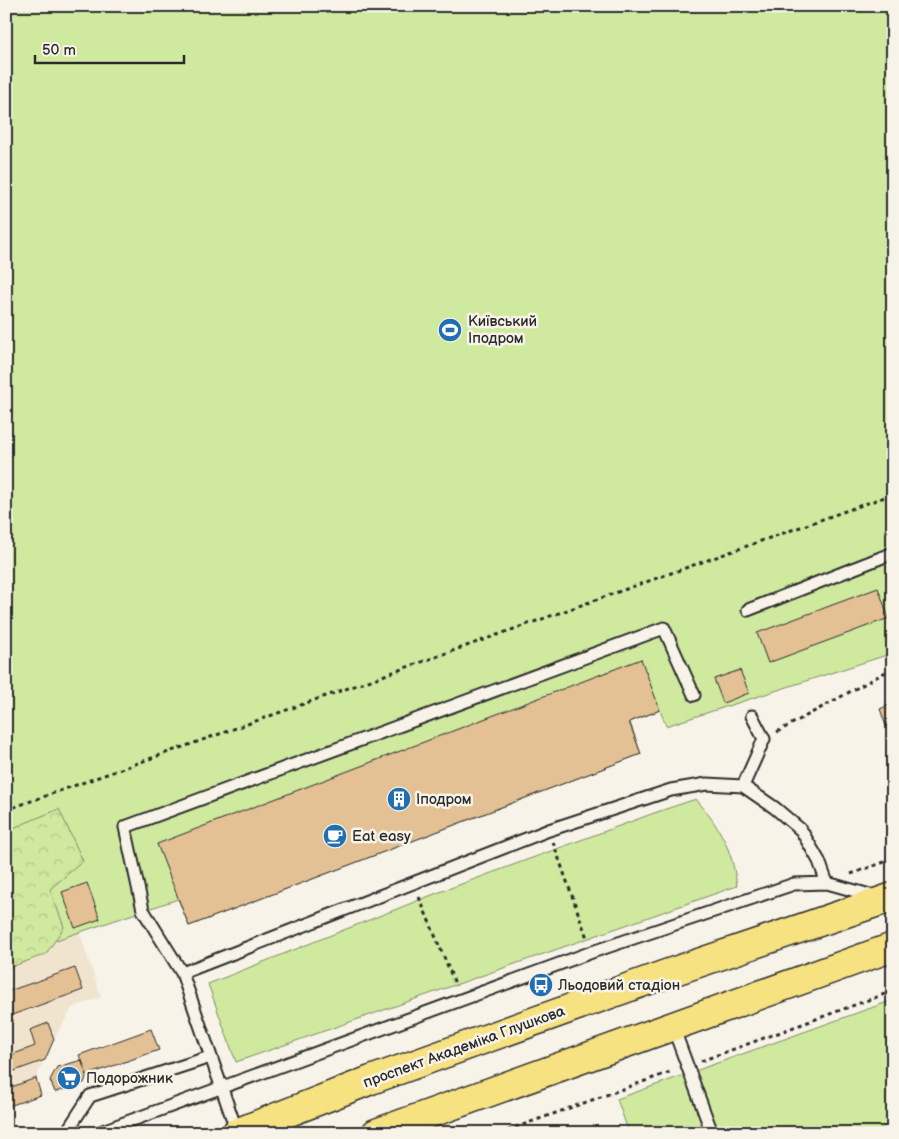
<svg xmlns="http://www.w3.org/2000/svg" width="899" height="1139" font-family="'Balsamiq Sans',sans-serif">
	<style>
		.built { fill: #f1e4cf }
		.green { fill: #cfe99f; stroke: #7d8a65 }
		.forest { fill: url(#forest-crowns); stroke: #7d8a65 }
		.building { fill: #e3c195; stroke: #2b2b2b }
		.lines { fill: none; stroke-linecap: round; stroke-linejoin: round }
		.service-casing { stroke: #2b2b2b; stroke-width: 15 }
		.trunk-casing { stroke: #2b2b2b; stroke-width: 31 }
		.path { stroke: #2b2b2b; stroke-width: 3; stroke-dasharray: 4 4; stroke-linecap: butt }
		.service { stroke: #f7f3e8; stroke-width: 11 }
		.trunk { stroke: #f6e281; stroke-width: 28 }
		.labels { text-anchor: middle; dominant-baseline: central; stroke-width: 5; stroke-linejoin: round; paint-order: stroke }
		.poi-label { font-size: 15px; fill: #2b2b2b; stroke: #f7f3e8; text-anchor: start }
		.street-label { font-size: 15px; fill: #2b2b2b; stroke: #f7f3e8 }
	</style>
	<defs>
		<pattern id="forest-crowns" width="20" height="18" patternUnits="userSpaceOnUse" patternTransform="scale(1.25)"><rect width="20" height="18" fill="#cfe99f"/><path d="M2 6a3 3 0 1 1 6 0M12 15a3 3 0 1 1 6 0" fill="none" stroke="#b2c889"/></pattern>
	</defs>
	<rect width="100%" height="100%" fill="#f7f3e8"/>
	<filter id="ink" filterUnits="userSpaceOnUse"><feTurbulence type="fractalNoise" baseFrequency=".02" numOctaves="2"/><feDisplacementMap in="SourceGraphic" scale="10" xChannelSelector="R" yChannelSelector="G"/><feConvolveMatrix kernelMatrix="1 2 1 2 8 2 1 2 1" color-interpolation-filters="sRGB"/></filter>
	<g filter="url(#ink)">
		<!-- built -->
		<path class="built" d="M79,931L101,997L72,1008L54,1039L36,1078L41,1095L6,1107V957Z"/>
		<!-- green -->
		<path class="green" d="M6,6H893V653L666,726L660,710L630,722L641,754L189,926L178,899L6,957Z
			M696,799C720,828 732,848 737,886L236,1062L208,984L437,893L657,812Z
			M893,1000V1133H629L617,1099Z"/>
		<!-- forest -->
		<path class="forest" d="M59,809L83,861L50,889L64,927L46,954L6,969V831Z"/>
		<!-- building -->
		<path class="building" d="M878,588L889,618L768,663L757,633Z
			M641,659L660,710L629,722L641,754L189,926L157,844Z
			M740,670L749,693L723,703L714,679Z
			M893,703V723L886,726L880,709Z
			M87,883L100,919L75,928L62,892Z
			M75,968L83,990L6,1017V992Z
			M48,1023L54,1039L45,1060L6,1074V1057L35,1046L30,1030Z
			M151,1029L159,1050L87,1075L79,1055Z
			M82,1060L87,1075L84,1083L55,1092L50,1080L57,1067Z
			M36,1078L41,1095L6,1107V1089Z"/>
		<g class="lines">
			<!-- service casing -->
			<g class="service-casing">
				<path id="service" d="M748,610L893,553
					M743,786L764,739L752,716
					M182,973L549,830L671,790L707,784L743,786L775,808L801,830L819,861L827,883
					M673,1027L712,1133
					M237,1132L182,973L143,910L125,827L664,628L694,695
					M66,1133L90,1096L210,1057
					M97,1133L592,952L794,884L827,883L877,897"/>
			</g>
			<!-- trunk casing -->
			<g class="trunk-casing">
				<path id="trunk" d="M236,1133L371,1080L666,974L893,897
					M376,1133L893,947"/>
			</g>
			<!-- path -->
			<path class="path" d="M777,732L893,668
				M6,810L893,494
				M553,842L587,938
				M851,874L893,859
				M419,897L456,986
				M701,1061L893,991
				M500,1133L673,1071"/>
			<!-- service -->
			<use href="#service" class="service"/>
			<!-- trunk -->
			<use href="#trunk" class="trunk"/>
		</g>
	</g>
	<!-- icons -->
	<defs>
		<g id="stadium-disc" transform="scale(1.25)"><circle r="9.5" fill="#1f6fb2" stroke="#f7f3e8"/><path d="M0-5a6.5 5 0 1 0 0 10a6.5 5 0 1 0 0-10ZM-3.5-1.8h7v3.6h-7Z" fill="#fff"/></g>
		<g id="building-disc" transform="scale(1.25)"><circle r="9.5" fill="#1f6fb2" stroke="#f7f3e8"/><path d="M-4-6H4V6H1V3H-1V6H-4ZM-2.5-4.3h1.7v1.8h-1.7ZM.8-4.3h1.7v1.8H.8ZM-2.5-1h1.7V.8h-1.7ZM.8-1h1.7V.8H.8Z" fill="#fff"/></g>
		<g id="cafe-disc" transform="scale(1.25)"><circle r="9.5" fill="#1f6fb2" stroke="#f7f3e8"/><path d="M-5.5-4.5H6V0H3Q3 3.5 0 3.5H-2.5Q-5.5 3.5-5.5 0ZM3-3.2v2h1.7v-2ZM-6 4.5H4V6H-6Z" fill="#fff"/></g>
		<g id="bus-disc" transform="scale(1.25)"><circle r="9.5" fill="#1f6fb2" stroke="#f7f3e8"/><path d="M-5-6H5V4H4V6H2V4H-2V6H-4V4H-5ZM-3.5-4V0h7V-4ZM-3.5 1.2v1.5H-2V1.2ZM2 1.2v1.5H3.5V1.2Z" fill="#fff"/></g>
		<g id="supermarket-disc" transform="scale(1.25)"><circle r="9.5" fill="#1f6fb2" stroke="#f7f3e8"/><path d="M-6-5.5h2.5l.6 2H6L4.5 2H-2.5L-4.4-4H-6ZM-1.5 3.2a1.3 1.3 0 1 0 .1 0ZM3 3.2a1.3 1.3 0 1 0 .1 0Z" fill="#fff"/></g>
	</defs>
	<g fill-rule="evenodd">
		<use href="#stadium-disc" x="450" y="330"/>
		<use href="#building-disc" x="399" y="799"/>
		<use href="#cafe-disc" x="335" y="836"/>
		<use href="#bus-disc" x="541" y="985"/>
		<use href="#supermarket-disc" x="69" y="1078"/>
	</g>
	<g class="labels">
		<!-- poi labels -->
		<g class="poi-label">
			<text x="468" y="321">Київський<tspan x="468" dy="17">Іподром</tspan></text>
			<text x="416" y="799">Іподром</text>
			<text x="352" y="836">Eat easy</text>
			<text x="558" y="985">Льодовий стадіон</text>
			<text x="86" y="1078">Подорожник</text>
		</g>
		<!-- street labels -->
		<g class="street-label">
			<text transform="translate(464 1047) rotate(-20)">проспект Академіка Глушкова</text>
		</g>
	</g>
	<!-- margin -->
	<rect width="899" height="1139" fill="none" stroke="#f7f3e8" stroke-width="25"/>
	<rect x="12" y="12" width="874" height="1114" fill="none" stroke="#2b2b2b" stroke-width="2" filter="url(#ink)"/>
	<!-- scale -->
	<path d="M35 55v8h149v-8" fill="none" stroke="#2b2b2b" stroke-width="2.5"/>
	<text x="42" y="55" font-size="15" fill="#2b2b2b" stroke="#f7f3e8" stroke-width="4" paint-order="stroke">50 m</text>
</svg>
